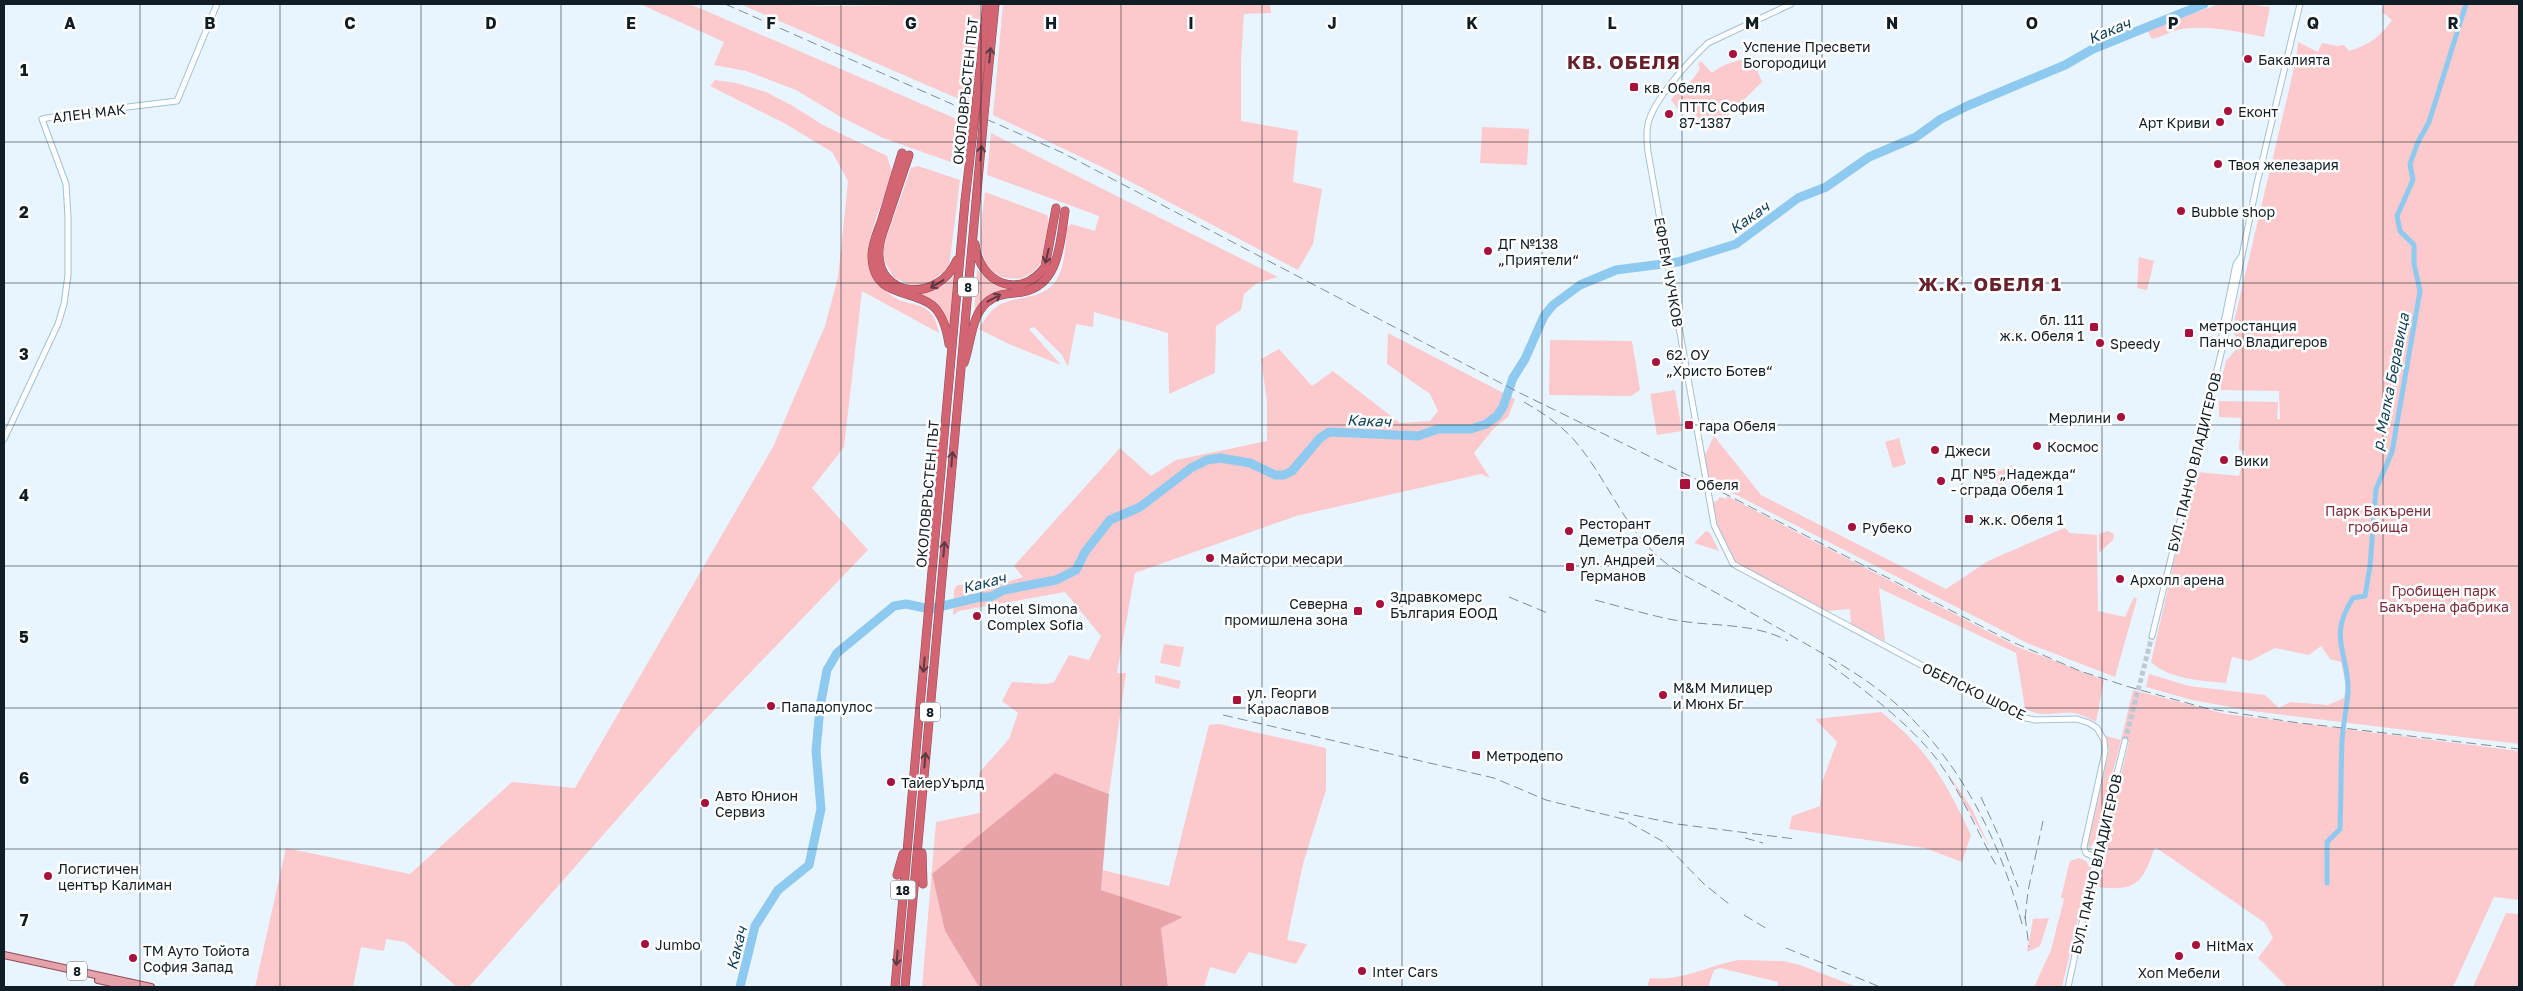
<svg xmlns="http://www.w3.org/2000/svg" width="2523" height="991" font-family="'Golos Text',sans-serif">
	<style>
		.green { fill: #fcc9cc }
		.forest { fill: #e9a4aa }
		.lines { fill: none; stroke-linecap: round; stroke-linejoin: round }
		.canal { stroke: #8ecaf0; stroke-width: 5 }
		.river { stroke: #8ecaf0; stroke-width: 9 }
		.minor-tunnel { stroke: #becad3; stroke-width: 5; stroke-dasharray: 5 2.5; stroke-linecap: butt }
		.minor-casing { stroke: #a1c1d5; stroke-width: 7 }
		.major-casing { stroke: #8f4b57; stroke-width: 8 }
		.highway-casing { stroke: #8f4b57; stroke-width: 9 }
		.minor { stroke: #fff; stroke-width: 5 }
		.major { stroke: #e5a2aa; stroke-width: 6 }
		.highway { stroke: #d36472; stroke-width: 8 }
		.rail { stroke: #828e97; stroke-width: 1; stroke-dasharray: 10 5; stroke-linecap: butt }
		.highway-bridge-casing { stroke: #8f4b57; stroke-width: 9; stroke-linecap: butt }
		.highway-bridge { stroke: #d36472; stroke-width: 8 }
		.oneway { stroke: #5f3944 }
		.grid { fill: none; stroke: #111d25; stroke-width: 1; stroke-opacity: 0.55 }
		.poi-dot { fill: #a8113c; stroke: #fff; stroke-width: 2 }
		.labels { text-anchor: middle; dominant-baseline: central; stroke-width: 5; stroke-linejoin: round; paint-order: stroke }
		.shield { fill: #fff; stroke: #586166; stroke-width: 1 }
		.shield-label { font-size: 12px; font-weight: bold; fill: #111d25 }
		.poi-label { font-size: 14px; fill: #111d25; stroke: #fff; text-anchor: start }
		.street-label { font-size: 14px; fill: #111d25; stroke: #fff }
		.park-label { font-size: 14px; fill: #7c2c39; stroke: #fff }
		.water-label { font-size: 15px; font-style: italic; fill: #0b3d56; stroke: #fff }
		.district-label { font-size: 19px; font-weight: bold; letter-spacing: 1px; fill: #67212d; stroke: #fff }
		.grid-label { font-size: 16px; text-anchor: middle; font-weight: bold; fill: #111d25; stroke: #fff; stroke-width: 5; stroke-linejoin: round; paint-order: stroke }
	</style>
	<rect width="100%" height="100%" fill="#e9f5fe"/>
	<!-- green -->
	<path class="green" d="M640,4H690L966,123L962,166L883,138L839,116L796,90L746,71L714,65L724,42Z
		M740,4L831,6L982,4L974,82L970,90L968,103Z
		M1003,4H1270L1271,13L1244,14L1241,61V121L1298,131L1293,182L1322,189L1313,244L1298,270L1108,170L993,115Z
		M2219,4H2248L2270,7L2264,37C2237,32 2210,25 2182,29C2172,30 2163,37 2152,39L2147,30Z
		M2384,4H2519V744L2252,711L2192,700L2146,687L2149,674L2189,686L2265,695L2279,708L2290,702L2328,705L2344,698L2346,686L2341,662L2330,659L2321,646L2309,655L2275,648L2250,661L2232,657L2226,683C2203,681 2168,679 2151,662L2174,562L2198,472L2239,476L2245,451L2239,450L2241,418L2219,417V401L2278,402L2277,419H2280L2279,391L2219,390L2226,361L2240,345L2232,330L2296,60L2298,42L2318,52L2322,43L2337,46L2344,45L2349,51C2369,45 2380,37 2392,20L2382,12Z
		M1751,56L1762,82L1712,131L1696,116L1677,108L1671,100L1682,84H1689L1700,69L1698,64L1701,61L1712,73C1723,63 1737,62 1751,56Z
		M715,80L736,83L766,92L793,106L823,125L887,156L893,175C885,197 867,233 869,256C871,275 884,295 902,301C910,304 920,304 927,310C935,315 937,325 939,333L862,291L844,447L812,488L868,550L701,724L469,987H457L405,942L386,939L384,951L361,947L353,987H255L286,848L410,874L512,782L575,788L773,447L825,326L838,277L848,181L832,152L784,123L710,86Z
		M1482,127L1529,129L1527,165L1480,163Z
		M991,133L1278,277L1257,283L1244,294L1241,310L1216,326L1215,373L1169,394L1168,333L1094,312L1093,327L1076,324L1068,367L1062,355L1034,327L1029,329L1061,365L1011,345L979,329C984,321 988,313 996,307C1016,293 1050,304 1061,270C1065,257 1066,241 1067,228L1071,224L1095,231L1099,216L987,175Z
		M918,166L960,180L949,267L930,283L915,287L894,278L885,262L883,247L911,168Z
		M985,192L1047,215C1052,229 1048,257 1037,268C1033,273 1026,276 1021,279C1014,278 1003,279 998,275C971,259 983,217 985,192Z
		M2139,257L2154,261L2147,290L2137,288Z
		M977,269C989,283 1002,287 1021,290C995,291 986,294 974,318Z
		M954,276L949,330C944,311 936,301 917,294C933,292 943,287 954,276Z
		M1388,333L1515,399L1508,417L1494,428L1474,453L1490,478L1481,474L1296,516L1135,573L1117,673H1126L1109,794L1055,773L945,931L979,987H922L936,822L980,813L979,773L1009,739L1018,713L1002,701L1012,682L1048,684L1054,682L1069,655L1089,660L1101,636L1065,592L959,611L953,615L954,590L957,585L1003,583L1023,577L1014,566L1120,448L1151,476L1176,460L1267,441V401L1261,359L1279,349L1312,386L1333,371L1400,423L1430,421L1438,411L1430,394L1387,364Z
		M1550,340L1632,341L1640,390L1631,396L1549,395Z
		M1675,390L1682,431L1657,435L1650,394Z
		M1714,436L1761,495L1946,589L1988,561L2057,531L2065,528L2070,533L2097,535L2098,611L2125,617L2134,597L2137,599L2115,677L2027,643L1709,481L1704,457Z
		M1899,438L1906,464L1893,468L1885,442Z
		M2012,465L2016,478L1999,485L1993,474Z
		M1727,496L2018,647L2104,680L2096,722C2089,718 2081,714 2073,713C2056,711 2041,719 2025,708L2016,653L1879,588L1885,641L1851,624L1850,609L1827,611L1734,561C1721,545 1715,522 1712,502L1717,501L1720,497L1726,499Z
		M1706,531L1710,533L1719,551L1694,543Z
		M2108,531L2114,534L2113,540L2099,553V534Z
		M1164,644L1184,647L1180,667L1160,663Z
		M1155,675L1181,681L1179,689L1155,683Z
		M2133,690L2226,714L2519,751V900L2494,897L2453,987H2287L2258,958L2273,938L2265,923L2155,847C2143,882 2137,892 2098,887L2107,850L2104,844L2129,742L2121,740L2095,841L2089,849L2088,844L2109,751L2106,736L2121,740Z
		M1881,712C1928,749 1946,782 1971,835L1962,862L1925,848L1789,829L1792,816L1820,806L1822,782L1837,742L1815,719Z
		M1219,724L1326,748V790L1303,864L1287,940L1307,944L1296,964L1249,952L1235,974L1210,967L1204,987H1168L1161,928L1182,917L1101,890L1102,870L1169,886L1209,725Z
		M1947,772L1972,809L1990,848Z
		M2079,858L2086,861L2090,868L2062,987H2034L2051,950L2064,899L2061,897L2070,861Z
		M2506,913L2519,914V987H2473Z
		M2049,918L2040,946L2027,952L2033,919Z
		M1739,960L1783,961L1800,965L1857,987H1777L1778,982L1720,968L1714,970L1708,987H1647L1650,978C1681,982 1709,965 1739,960Z"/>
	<!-- forest -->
	<path class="forest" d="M1055,773L1109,794L1101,890L1183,917L1161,928L1168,987H979L945,931L932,874Z"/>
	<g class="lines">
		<!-- canal -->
		<path class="canal" d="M2327,883V842L2340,829C2341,800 2341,770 2342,741C2343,724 2347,708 2348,691C2349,653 2327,638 2353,598L2365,596L2370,566L2376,489L2392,452L2420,291L2414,264V245L2400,231L2397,216L2413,180L2410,164L2418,142L2429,122L2466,4"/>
		<!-- river -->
		<path class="river" d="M740,987L755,926L778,890L809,865L821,809L816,751L820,707L827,670L837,653L894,606L906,604L930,609L980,597H990L1004,590L1056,580L1076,570L1085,552L1110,520L1140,507L1191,468L1207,460L1220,458L1250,463L1275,475H1284L1292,471L1320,438L1329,432L1418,436L1438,429H1471L1486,424L1497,416L1503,407L1513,378L1525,359L1544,316L1553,305L1580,285L1616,270L1678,262L1736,244L1798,198L1826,187L1869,157L1916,137L1941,119L1967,106L2065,65L2093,49L2204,4"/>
		<!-- minor-tunnel -->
		<path class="minor-tunnel" d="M2125,741L2152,636"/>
		<!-- minor casing -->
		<g class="minor-casing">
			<path id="minor" d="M1791,4L1708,43C1690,60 1653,100 1648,124C1646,133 1647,143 1648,152L1714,525L1733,564L2016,716L2035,720L2077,719L2089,723L2097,728L2104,740L2105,752L2084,847L2086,853L2096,858
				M2222,341V332L2236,264L2241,257
				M4,439L58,324L64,304L68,275V217L66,184L42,119L70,114L177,101L217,4
				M2152,636L2226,333L2257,183L2300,4
				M2068,987L2096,858L2125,741"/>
		</g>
		<!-- major casing -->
		<g class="major-casing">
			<path id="major" d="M4,955L151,987
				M98,980L131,987"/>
		</g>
		<!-- highway casing -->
		<g class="highway-casing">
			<path id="highway" d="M979,79L987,4
				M985,104L995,4
				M902,153C895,175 889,197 882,219C878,231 872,243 872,256C873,299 912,288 933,306C943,315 947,331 949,344
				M909,155C902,176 895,196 888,217C885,228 879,239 879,250C876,298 938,304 957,260
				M975,244C979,283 1020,301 1045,267L1056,208
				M964,363C971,344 971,317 986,303C997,293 1009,294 1022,292C1060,285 1060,242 1065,211
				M936,448L940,461
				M922,853L923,884
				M897,875L903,854
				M895,987L965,201
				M905,987L976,202"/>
		</g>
		<!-- minor -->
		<use href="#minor" class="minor"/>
		<!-- major -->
		<use href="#major" class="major"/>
		<!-- highway -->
		<use href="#highway" class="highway"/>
		<!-- rail -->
		<path class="rail" d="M725,4L1063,153L1518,392L1706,484L2010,641L2080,671L2126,686L2205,708L2292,722L2519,749
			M1524,402C1543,413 1560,424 1575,441C1614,487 1627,542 1682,574C1717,593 1752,613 1787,633C1828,657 1869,678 1904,711C1964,768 2001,844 2022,924
			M1509,597L1550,614
			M1595,600C1622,607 1648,615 1674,620C1712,627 1753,622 1788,641
			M1829,664C1864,690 1902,718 1931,752C1958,784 1975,828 1996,865
			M1223,715L1494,778L1546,800L1623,819L1662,841L1704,884L1729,904
			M1981,797L2001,841L2018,887
			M1619,812L1677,824L1795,839
			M1745,838L1763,843
			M1744,915L1769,930
			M2025,916L2029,947
			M2025,919L2028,891L2043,821
			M1786,948L1880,987"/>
		<!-- highway-bridge casing -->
		<g class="highway-bridge-casing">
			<path id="highway-bridge" d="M965,201L979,79
				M976,202L985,104"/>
		</g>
		<!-- highway-bridge -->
		<use href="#highway-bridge" class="highway-bridge"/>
	</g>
	<!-- one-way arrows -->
	<defs><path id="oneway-shaft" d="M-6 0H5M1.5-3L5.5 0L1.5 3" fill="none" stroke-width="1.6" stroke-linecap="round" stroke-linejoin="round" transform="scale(1.25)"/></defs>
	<g class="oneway">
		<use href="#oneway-shaft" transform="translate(990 55) rotate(-84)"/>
		<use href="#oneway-shaft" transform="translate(981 153) rotate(-85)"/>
		<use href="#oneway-shaft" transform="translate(1047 256) rotate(103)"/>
		<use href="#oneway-shaft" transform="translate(937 284) rotate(149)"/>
		<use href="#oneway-shaft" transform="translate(994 298) rotate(-28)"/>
		<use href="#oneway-shaft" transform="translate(952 459) rotate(-85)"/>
		<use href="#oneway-shaft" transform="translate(944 549) rotate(-85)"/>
		<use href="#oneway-shaft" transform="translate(924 665) rotate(95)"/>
		<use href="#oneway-shaft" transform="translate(925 760) rotate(-85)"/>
		<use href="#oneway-shaft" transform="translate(897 958) rotate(95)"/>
	</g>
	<!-- grid -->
	<path class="grid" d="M140,4V987M280,4V987M421,4V987M561,4V987M701,4V987M841,4V987M981,4V987M1121,4V987M1262,4V987M1402,4V987M1542,4V987M1682,4V987M1822,4V987M1962,4V987M2102,4V987M2243,4V987M2383,4V987M4,142H2519M4,283H2519M4,425H2519M4,566H2519M4,708H2519M4,849H2519"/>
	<!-- markers -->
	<g class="poi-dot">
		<circle cx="1733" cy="54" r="5"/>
		<circle cx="2248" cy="59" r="5"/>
		<rect x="1629" y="82" width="10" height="10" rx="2.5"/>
		<circle cx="2228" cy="111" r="5"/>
		<circle cx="1669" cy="114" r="5"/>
		<circle cx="2220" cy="122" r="5"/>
		<circle cx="2218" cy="164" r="5"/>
		<circle cx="2181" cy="211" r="5"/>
		<circle cx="1488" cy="251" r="5"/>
		<rect x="2089" y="322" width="10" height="10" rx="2.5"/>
		<rect x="2184" y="328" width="10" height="10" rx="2.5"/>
		<circle cx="2100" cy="343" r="5"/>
		<circle cx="1656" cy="362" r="5"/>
		<circle cx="2121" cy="417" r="5"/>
		<rect x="1684" y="420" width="10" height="10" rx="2.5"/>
		<circle cx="2037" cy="446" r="5"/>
		<circle cx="1935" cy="450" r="5"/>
		<circle cx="2224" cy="460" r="5"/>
		<circle cx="1941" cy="481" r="5"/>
		<rect x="1679" y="478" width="12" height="12" rx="2.5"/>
		<rect x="1964" y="514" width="10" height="10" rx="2.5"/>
		<circle cx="1852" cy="527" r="5"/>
		<circle cx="1569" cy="531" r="5"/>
		<circle cx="1210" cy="558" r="5"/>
		<rect x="1565" y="562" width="10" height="10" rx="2.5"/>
		<circle cx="2120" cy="579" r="5"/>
		<circle cx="1380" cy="604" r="5"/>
		<rect x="1353" y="606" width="10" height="10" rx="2.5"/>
		<circle cx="977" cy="616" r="5"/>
		<circle cx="1663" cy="695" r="5"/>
		<rect x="1232" y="695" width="10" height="10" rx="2.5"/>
		<circle cx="771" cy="706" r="5"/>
		<rect x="1471" y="750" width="10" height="10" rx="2.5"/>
		<circle cx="891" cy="782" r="5"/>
		<circle cx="705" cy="803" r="5"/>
		<circle cx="48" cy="876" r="5"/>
		<circle cx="645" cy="944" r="5"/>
		<circle cx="2196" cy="945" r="5"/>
		<circle cx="2179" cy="956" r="5"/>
		<circle cx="133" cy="958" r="5"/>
		<circle cx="1362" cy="971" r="5"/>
	</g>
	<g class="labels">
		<!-- shield labels -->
		<g class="shield">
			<rect x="958" y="277.5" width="20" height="19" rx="4"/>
			<rect x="920" y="702.5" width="20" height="19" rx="4"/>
			<rect x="890.5" y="880.5" width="25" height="19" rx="4"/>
			<rect x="67" y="961.5" width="20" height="19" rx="4"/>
		</g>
		<g class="shield-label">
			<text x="968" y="287">8</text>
			<text x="930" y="712">8</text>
			<text x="903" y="890">18</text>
			<text x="77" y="971">8</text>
		</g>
		<!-- poi labels -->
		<g class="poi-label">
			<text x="1743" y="46">Успение Пресвети<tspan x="1743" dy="16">Богородици</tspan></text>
			<text x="2258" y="59">Бакалията</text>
			<text x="1644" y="87">кв. Обеля</text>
			<text x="1679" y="106">ПТТС София<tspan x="1679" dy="16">87-1387</tspan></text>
			<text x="2238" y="111">Еконт</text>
			<text x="2210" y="122" text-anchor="end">Арт Криви</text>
			<text x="2228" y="164">Твоя железария</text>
			<text x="2191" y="211">Bubble shop</text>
			<text x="1498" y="243">ДГ №138<tspan x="1498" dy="16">„Приятели“</tspan></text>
			<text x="2084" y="319" text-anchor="end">бл. 111<tspan x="2084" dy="16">ж.к. Обеля 1</tspan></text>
			<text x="2199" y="325">метростанция<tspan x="2199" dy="16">Панчо Владигеров</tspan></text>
			<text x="2110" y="343">Speedy</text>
			<text x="1666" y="354">62. ОУ<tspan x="1666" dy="16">„Христо Ботев“</tspan></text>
			<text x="2111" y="417" text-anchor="end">Мерлини</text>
			<text x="1699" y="425">гара Обеля</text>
			<text x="2047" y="446">Космос</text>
			<text x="1945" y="450">Джеси</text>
			<text x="2234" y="460">Вики</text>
			<text x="1951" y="473">ДГ №5 „Надежда“<tspan x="1951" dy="16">- сграда Обеля 1</tspan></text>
			<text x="1696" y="484">Обеля</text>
			<text x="1979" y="519">ж.к. Обеля 1</text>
			<text x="1579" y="523">Ресторант<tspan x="1579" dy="16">Деметра Обеля</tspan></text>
			<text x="1862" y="527">Рубеко</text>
			<text x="1220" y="558">Майстори месари</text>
			<text x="1580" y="559">ул. Андрей<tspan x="1580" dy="16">Германов</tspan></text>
			<text x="2130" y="579">Архолл арена</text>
			<text x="1390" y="596">Здравкомерс<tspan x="1390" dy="16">България ЕООД</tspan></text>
			<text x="1348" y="603" text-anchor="end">Северна<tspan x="1348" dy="16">промишлена зона</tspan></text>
			<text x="987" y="608">Hotel Simona<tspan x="987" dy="16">Complex Sofia</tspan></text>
			<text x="1673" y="687">М&amp;M Mилицер<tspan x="1673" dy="16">и Мюнх Бг</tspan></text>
			<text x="1247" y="692">ул. Георги<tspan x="1247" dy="16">Караславов</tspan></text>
			<text x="781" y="706">Пападопулос</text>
			<text x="1486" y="755">Метродепо</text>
			<text x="901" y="782">ТайерУърлд</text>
			<text x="715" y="795">Авто Юнион<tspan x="715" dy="16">Сервиз</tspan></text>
			<text x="58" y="868">Логистичен<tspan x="58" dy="16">център Калиман</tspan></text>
			<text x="655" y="944">Jumbo</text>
			<text x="2206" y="945">HitMax</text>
			<text x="143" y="950">ТМ Ауто Тойота<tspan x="143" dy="16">София Запад</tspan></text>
			<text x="1372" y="971">Inter Cars</text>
			<text x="2179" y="972" text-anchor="middle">Хоп Мебели</text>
		</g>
		<!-- street labels -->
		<g class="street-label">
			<text transform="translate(965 91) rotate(-84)">ОКОЛОВРЪСТЕН ПЪТ</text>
			<text transform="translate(89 113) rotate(-7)">АЛЕН МАК</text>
			<text transform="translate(1669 272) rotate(80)">ЕФРЕМ ЧУЧКОВ</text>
			<text transform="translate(2194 462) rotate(-76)">БУЛ. ПАНЧО ВЛАДИГЕРОВ</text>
			<text transform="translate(927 494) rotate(-85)">ОКОЛОВРЪСТЕН ПЪТ</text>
			<text transform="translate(1974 691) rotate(26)">ОБЕЛСКО ШОСЕ</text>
			<text transform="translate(2096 864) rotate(-77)">БУЛ. ПАНЧО ВЛАДИГЕРОВ</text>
		</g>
		<!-- park labels -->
		<g class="park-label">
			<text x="2378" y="510">Парк Бакърени<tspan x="2378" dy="16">гробища</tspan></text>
			<text x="2444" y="590">Гробищен парк<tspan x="2444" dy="16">Бакърена фабрика</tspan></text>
		</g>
		<!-- water labels -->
		<g class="water-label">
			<text transform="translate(2109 30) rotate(-23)">Какач</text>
			<text transform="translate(1749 217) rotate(-35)">Какач</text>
			<text transform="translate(2390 382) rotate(-79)">р. Малка Беравица</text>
			<text transform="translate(1369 420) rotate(2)">Какач</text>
			<text transform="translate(984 582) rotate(-15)">Какач</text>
			<text transform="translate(736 948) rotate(-76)">Какач</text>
		</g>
		<!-- district labels -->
		<g class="district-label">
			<text x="1624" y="61">КВ. ОБЕЛЯ</text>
			<text x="1990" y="283">Ж.К. ОБЕЛЯ 1</text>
		</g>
	</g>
	<g class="grid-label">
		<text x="70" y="29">A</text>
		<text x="210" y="29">B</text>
		<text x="350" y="29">C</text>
		<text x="491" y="29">D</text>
		<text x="631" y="29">E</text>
		<text x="771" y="29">F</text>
		<text x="911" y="29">G</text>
		<text x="1051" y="29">H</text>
		<text x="1191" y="29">I</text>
		<text x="1332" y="29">J</text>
		<text x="1472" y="29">K</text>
		<text x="1612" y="29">L</text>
		<text x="1752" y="29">M</text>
		<text x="1892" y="29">N</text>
		<text x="2032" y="29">O</text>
		<text x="2173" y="29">P</text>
		<text x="2313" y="29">Q</text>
		<text x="2453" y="29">R</text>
		<text x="24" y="76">1</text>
		<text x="24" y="218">2</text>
		<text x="24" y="360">3</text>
		<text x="24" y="501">4</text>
		<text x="24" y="643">5</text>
		<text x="24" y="784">6</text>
		<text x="24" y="926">7</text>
	</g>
	<!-- border -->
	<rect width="2523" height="991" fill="none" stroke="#111d25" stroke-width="10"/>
</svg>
